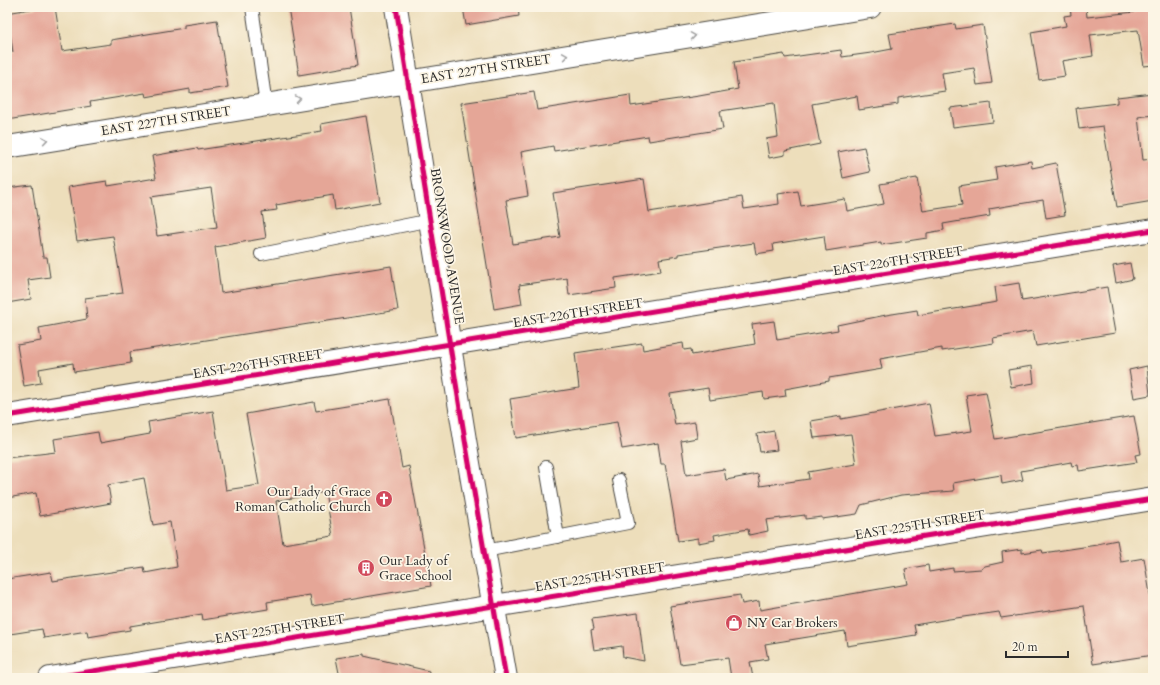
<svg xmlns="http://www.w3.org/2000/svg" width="1160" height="685" font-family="Cardo,serif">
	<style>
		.building { fill: #e5a697; fill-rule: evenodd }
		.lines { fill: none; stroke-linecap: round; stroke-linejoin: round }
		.service-casing { stroke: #484641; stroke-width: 14 }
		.minor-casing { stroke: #484641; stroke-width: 24 }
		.tertiary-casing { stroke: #484641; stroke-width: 24 }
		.service { stroke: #fff; stroke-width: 12 }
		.minor { stroke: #fff; stroke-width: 22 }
		.tertiary { stroke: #fff; stroke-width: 22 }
		.cycleway-casing { stroke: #fcf5e5; stroke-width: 8 }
		.cycleway { stroke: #d6006c; stroke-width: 5 }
		.oneway { stroke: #a0a0a0 }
		.labels { text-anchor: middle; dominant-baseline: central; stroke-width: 3.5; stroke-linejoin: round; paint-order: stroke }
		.street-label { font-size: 13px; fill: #2b2b2b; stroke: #fcf5e5 }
		.poi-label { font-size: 13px; fill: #2b2b2b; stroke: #fcf5e5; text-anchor: start }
	</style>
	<rect width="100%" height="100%" fill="#fcf5e5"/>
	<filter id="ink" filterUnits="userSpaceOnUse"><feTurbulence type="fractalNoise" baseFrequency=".025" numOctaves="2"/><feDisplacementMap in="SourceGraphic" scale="8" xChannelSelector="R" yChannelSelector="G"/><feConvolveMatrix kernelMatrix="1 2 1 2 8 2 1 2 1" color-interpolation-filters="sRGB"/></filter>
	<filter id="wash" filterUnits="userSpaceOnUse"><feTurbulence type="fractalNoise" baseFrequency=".012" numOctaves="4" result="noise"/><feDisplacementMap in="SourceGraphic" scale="16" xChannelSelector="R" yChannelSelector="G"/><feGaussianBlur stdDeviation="0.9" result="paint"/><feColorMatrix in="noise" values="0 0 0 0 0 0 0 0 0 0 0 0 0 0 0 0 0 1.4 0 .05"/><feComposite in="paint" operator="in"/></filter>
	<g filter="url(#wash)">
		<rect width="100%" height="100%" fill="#eddebb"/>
		<g id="blocks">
			<!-- building -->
			<path class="building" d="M35,7H55L62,51L111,44V40L184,28V25L217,20L228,87L190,93V89L146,97L145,93L90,102L91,106L7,120V52H13L7,13L36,8Z
				M288,7H349L358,65L299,75Z
				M463,7H518L519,16L466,25Z
				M1070,7H1086L1087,17L1135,12V7H1153V65L1144,66L1138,30L1090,35L1093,56L1062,61L1065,76L1039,80L1031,32L1066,26L1064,16L1071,15Z
				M955,24L956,29L983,25L992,83L977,85L974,68L942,73L945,91L898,98V104L859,110L857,96L812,104L820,144L785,151V155L769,158L766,139L778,137L774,103L720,111L723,129L649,141L648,136L554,151L553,146L521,152L528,196L506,200L513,244L560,237L553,193L644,179L649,212L742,197L744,209L779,204L778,194L798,191L801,206L845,199L847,211L884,204L880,184L917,178L923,211L962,205L959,186L997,180L995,167L1031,161L1032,168L1056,163L1065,215L1046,218L1043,200L989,209L990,216L943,224L944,230L927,233V238L881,245V242L826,251L824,236L773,244L774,251L756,254L754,243L678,254V256L659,259L661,271L615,278L616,288L569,295L567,278L519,285L522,304L494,309L461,103L534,92L537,110L630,95L631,106L699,96L738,89L734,62L784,54L785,58L841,50L842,57L871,53L892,49L889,34Z
				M1153,93V115L1138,117L1143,160L1153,159V201L1117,207L1103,126L1079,129L1076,108L1117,103V97Z
				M991,103L993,122L953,127L950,108Z
				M366,116L380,202L335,210L333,195L276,205L277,210L262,212L266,238L215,247L221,293L391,266L398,310L130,352L131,363L74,372L73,363L39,369L41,383L24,386L17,345L41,341L39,328L87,319L85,298L123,293L113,236L77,241L68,187L107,181L108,186L156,178L152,156L197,148L198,150L322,131L321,124ZM211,188L217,227L157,236L151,197Z
				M864,147L870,172L843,178L838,152Z
				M32,185L43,257H47L50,277L28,280L31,299L7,303V188Z
				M1130,263L1133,279L1116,283L1113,266Z
				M1019,283L1022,301L1107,287L1115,333L1036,346L1033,331L993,338L994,343L942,351V348L880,359L882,369L829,378V381L785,389L786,396L764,399L763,392L710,400L708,388L670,394L675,425L695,422L697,438L681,441L686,475L724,469L726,480L758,474L760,486L809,479L808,472L856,464L851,434L814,438L811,421L841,416V419L929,403L935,436L972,431L966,395L986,392L995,439L1134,416L1141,454L1135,455L1137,462L1079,471L1078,465L1072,466L1071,462L1021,471L1023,480L1002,484L1001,475L953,483L954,491L901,495L861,505L857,514L822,519V517L805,519V515L766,520L768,531L749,535L748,529L714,535L715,540L698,543V538L678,541L665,464H661L658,443L622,449L617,422L516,438L510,399L579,388L575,353L642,343L643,350L683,343L684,350L691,349L692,355L755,344L752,324L774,321L777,340L838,330L837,325L886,315L917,310L918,315L997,302L995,287Z
				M1032,366L1034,383L1011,387L1008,370Z
				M1147,366L1150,395L1134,398L1129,370Z
				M390,399L402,468L409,466L431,586L312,606L310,595L267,602L268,609L203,620L202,614L130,626V630L88,637L87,631L44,638L42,629L10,634L7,614V579L51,572L53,581L144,567L145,573L177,567L170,522L153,525L144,478L108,485L111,503L40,516L36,493L7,498V458L56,452L54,439L98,432L100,443L150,434L148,422L213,411L226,490L259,485L246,414L314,402L316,411ZM325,492L333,536L283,544L276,501Z
				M774,431L777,450L760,452L757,434Z
				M1117,540L1121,562L1144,558L1153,612V655L1093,664L1084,606L1001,618L999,612L949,619L914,625L916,635L847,646L845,631L765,644L768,659L750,662L753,678H731L728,658L680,664L670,606L740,595L742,604L759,601L760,610L908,584L905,569L928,565L929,572L953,568V571L981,569L985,566L1003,562L1002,552L1022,549V553L1042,550L1043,553L1097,545V544Z
				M638,613L644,661L623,657L622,646L594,650L591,630L594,629L592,619Z
				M364,654V656L429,671L428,678H340L336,658Z"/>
		</g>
	</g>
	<g filter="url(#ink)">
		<use href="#blocks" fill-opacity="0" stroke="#484641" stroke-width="1"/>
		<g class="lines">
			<!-- service casing -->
			<g class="service-casing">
				<path id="service" d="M252,7L266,105
					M261,254L431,220
					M546,467L558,537
					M485,551L628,523L619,480"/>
			</g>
			<!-- minor casing -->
			<g class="minor-casing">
				<path id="minor" d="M7,147L870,7
					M7,416L1153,230
					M50,678L1153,499"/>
			</g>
			<!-- tertiary casing -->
			<g class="tertiary-casing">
				<path id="tertiary" d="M396,7L465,440L506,678"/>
			</g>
			<!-- service -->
			<use href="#service" class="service"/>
			<!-- minor -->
			<use href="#minor" class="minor"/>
			<!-- tertiary -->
			<use href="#tertiary" class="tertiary"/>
			<!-- cycleway casing -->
			<g class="cycleway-casing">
				<path id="cycleway" d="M396,7L465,440L506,678
					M7,416L1153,230
					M50,678L1153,499"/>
			</g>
			<!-- cycleway -->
			<use href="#cycleway" class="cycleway"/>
		</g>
		<!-- one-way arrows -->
		<defs><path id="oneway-chevron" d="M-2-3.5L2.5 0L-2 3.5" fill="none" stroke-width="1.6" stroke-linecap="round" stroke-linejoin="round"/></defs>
		<g class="oneway">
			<use href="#oneway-chevron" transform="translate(693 36) rotate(-9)"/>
			<use href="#oneway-chevron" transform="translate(565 56) rotate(-9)"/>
			<use href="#oneway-chevron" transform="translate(298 99) rotate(-9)"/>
			<use href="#oneway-chevron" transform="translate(45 140) rotate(-9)"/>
		</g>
	</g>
	<!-- icons -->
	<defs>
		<g id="church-disc" transform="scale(0.9)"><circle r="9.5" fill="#d1495b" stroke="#fcf5e5"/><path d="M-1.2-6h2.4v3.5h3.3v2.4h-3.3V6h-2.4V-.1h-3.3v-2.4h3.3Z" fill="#fff"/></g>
		<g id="building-disc" transform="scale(0.9)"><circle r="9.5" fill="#d1495b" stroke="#fcf5e5"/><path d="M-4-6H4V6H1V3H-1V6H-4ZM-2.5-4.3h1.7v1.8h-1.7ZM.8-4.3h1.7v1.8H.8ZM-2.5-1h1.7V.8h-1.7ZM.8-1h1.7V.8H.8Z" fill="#fff"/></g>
		<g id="shop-disc" transform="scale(0.9)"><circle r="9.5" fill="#d1495b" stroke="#fcf5e5"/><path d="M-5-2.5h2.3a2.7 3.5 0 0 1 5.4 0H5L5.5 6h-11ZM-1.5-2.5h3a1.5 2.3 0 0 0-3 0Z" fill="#fff"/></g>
	</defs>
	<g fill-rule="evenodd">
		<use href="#church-disc" x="384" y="499"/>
		<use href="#building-disc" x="366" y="568"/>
		<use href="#shop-disc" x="734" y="623"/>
	</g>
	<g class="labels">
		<!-- street labels -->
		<g class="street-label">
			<text transform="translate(486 69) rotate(-9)">EAST 227TH STREET</text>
			<text transform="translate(166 121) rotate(-9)">EAST 227TH STREET</text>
			<text transform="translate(447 246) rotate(81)">BRONXWOOD AVENUE</text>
			<text transform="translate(898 261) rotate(-9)">EAST 226TH STREET</text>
			<text transform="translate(578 313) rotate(-9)">EAST 226TH STREET</text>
			<text transform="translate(258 364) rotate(-9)">EAST 226TH STREET</text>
			<text transform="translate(920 525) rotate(-9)">EAST 225TH STREET</text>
			<text transform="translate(600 577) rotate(-9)">EAST 225TH STREET</text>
			<text transform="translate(280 629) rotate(-9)">EAST 225TH STREET</text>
		</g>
		<!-- poi labels -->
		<g class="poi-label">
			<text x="371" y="492" text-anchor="end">Our Lady of Grace<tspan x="371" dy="15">Roman Catholic Church</tspan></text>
			<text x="379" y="561">Our Lady of<tspan x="379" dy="15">Grace School</tspan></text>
			<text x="747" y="623">NY Car Brokers</text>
		</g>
	</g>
	<!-- margin -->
	<rect width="1160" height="685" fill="none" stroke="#fcf5e5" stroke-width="24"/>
	<!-- scale -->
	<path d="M1006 651v6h62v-6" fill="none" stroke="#2b2b2b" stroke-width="2"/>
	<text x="1012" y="651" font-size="12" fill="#2b2b2b" stroke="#fcf5e5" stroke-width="3" paint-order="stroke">20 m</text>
</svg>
